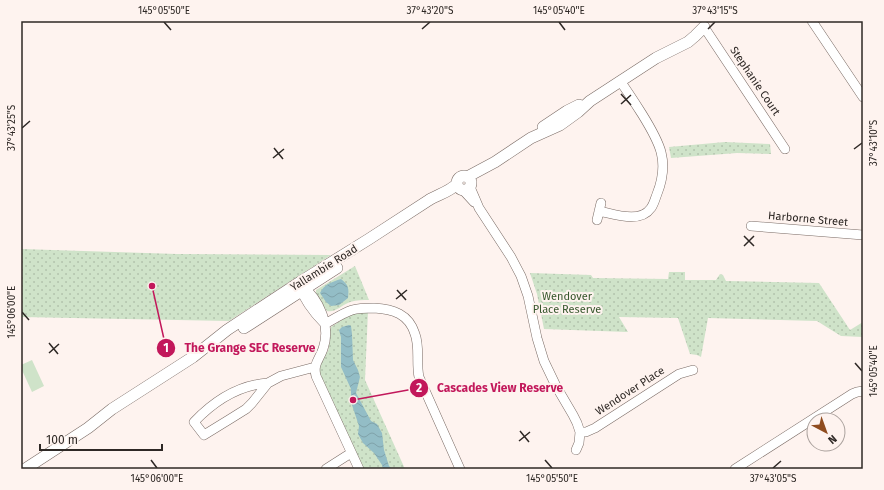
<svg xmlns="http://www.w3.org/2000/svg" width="884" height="490" font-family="'Fira Sans',sans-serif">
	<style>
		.green { fill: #cfe3c9 }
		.park { fill: url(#park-dots) }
		.water { fill: url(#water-waves) }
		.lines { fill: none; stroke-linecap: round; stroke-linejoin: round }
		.minor-casing { stroke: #7a6b65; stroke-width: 10 }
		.tertiary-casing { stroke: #7a6b65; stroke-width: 12 }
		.minor { stroke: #fff; stroke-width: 9 }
		.tertiary { stroke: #fff; stroke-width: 11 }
		.ticks { fill: none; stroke: #2e2825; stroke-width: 1.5 }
		.labels { text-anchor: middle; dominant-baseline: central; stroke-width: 4; stroke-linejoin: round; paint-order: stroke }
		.street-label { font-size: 11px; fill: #2e2825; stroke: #fef3ef }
		.park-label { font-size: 11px; fill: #37572d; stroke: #fef3ef }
		.leader { fill: none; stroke: #c2185b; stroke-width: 1.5 }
		.callout-dot { fill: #c2185b; stroke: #fef3ef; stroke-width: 1.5 }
		.mark-label { font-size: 12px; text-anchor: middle; font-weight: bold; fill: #fff }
		.callout-label { font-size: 12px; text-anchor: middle; font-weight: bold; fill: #c2185b; stroke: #fef3ef; stroke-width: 4; stroke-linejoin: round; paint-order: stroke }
		.neatline { fill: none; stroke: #2e2825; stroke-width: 1.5 }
		.ticks-label { font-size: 10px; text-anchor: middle; fill: #2e2825 }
	</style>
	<defs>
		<pattern id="park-dots" width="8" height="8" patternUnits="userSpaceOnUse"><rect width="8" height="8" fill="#cfe3c9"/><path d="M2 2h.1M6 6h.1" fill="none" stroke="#b2c3ac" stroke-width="1.8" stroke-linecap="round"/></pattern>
		<pattern id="water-waves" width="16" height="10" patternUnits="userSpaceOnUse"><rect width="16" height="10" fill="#93bdc6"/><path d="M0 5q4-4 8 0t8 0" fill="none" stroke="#7fa2aa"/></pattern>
	</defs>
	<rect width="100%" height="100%" fill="#fef3ef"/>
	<!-- green -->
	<path class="green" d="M32,360L44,386L32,392L21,368V365Z"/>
	<!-- park -->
	<path class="park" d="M725,142L770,144L771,154L737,153L671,158L669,147Z
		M21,249L177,254L331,255L229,321L21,317Z
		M355,266L369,300C363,300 357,300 350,302C342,305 335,313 327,311L316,295V290Z
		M669,272H685V280H716L720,274L723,275L726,281L819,283L850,330L863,322V337L841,336L817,321L708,318L701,357L697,355L690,354L678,318L619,317L628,332L544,329L537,294L530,273L591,275L593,278L668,279Z
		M368,311L365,380L405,469H362L319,373V363L328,351L329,345L330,331L331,327L343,319L357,312Z"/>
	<!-- water -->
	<path class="water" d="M341,279C349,285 349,289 348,298L339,305L331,306L326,302L320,293C324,284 332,282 341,279Z
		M349,325L351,326L352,334L353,360L358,370L360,377L356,393L371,421L377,424L382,433L384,450L389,466L392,469H383L382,465L374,453L363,443L358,434L359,426L351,402V389L341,367V337L339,330L342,327Z"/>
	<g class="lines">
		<!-- minor casing -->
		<g class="minor-casing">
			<path id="minor" d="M812,21L863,97
				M704,27L785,149
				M470,187L479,208L511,257L521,276L528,296L537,338L544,361L556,386L573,415L577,423L580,432H586L595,428L679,374L693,370
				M463,190L474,202
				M599,211C614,214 640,224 651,208C654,204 655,199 657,194C670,161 660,143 642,114C635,103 628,92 620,81
				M597,220L601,203
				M751,226L863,235
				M299,285C304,300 314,313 325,324
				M301,285C320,299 331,327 323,349C319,360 313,364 316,376L359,469
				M325,324C334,319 343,313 352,310C359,308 367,308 374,308C393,309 409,314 415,334C420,347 416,363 419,377L460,469
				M268,383C238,385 214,401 194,422L204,435L230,419L246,409L252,403L268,383L281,376L315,367
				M576,450L579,443L580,432
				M326,469L351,453
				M735,469L852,394L857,392L863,391"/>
		</g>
		<!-- tertiary casing -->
		<g class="tertiary-casing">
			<path id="tertiary" d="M543,127L567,111L579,105
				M457 183a7 7 0 1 1 14 0a7 7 0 1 1-14 0Z
				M467,177L495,162L531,138L560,125L578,112L590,101L656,58L688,42L695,36L704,27
				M244,328L337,268
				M25,469L88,428L112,409L193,357L227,330L300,282L369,239L429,200C439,194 449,192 457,184"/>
		</g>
		<!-- minor -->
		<use href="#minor" class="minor"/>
		<!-- tertiary -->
		<use href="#tertiary" class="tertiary"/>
	</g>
	<!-- ticks -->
	<path class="ticks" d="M164,22L171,30M559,22L565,30M422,29L430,22M708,29L715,22M621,94L631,105M621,104L631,95M22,128L30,121M274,148L283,159M854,149L862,143M273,158L284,149M744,236L754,246M744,246L754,236M397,290L406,300M396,299L407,290M22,312L29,320M49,343L58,354M49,353L59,344M855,363L862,371M520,431L529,442M519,441L530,432M151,460L157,468M545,460L552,468M773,468L781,461"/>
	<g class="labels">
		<!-- street labels -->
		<g class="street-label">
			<text transform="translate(755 81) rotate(56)">Stephanie Court</text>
			<text transform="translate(808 219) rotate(5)">Harborne Street</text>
			<text transform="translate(324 268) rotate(-32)">Yallambie Road</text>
			<text transform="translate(630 391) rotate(-33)">Wendover Place</text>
		</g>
		<!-- park labels -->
		<g class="park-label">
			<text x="567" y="296">Wendover<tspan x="567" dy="13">Place Reserve</tspan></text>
		</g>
	</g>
	<!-- callouts -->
	<path class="leader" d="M152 286L166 348M353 400L419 388"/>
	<g class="callout-dot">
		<circle cx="152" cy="286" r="4"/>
		<circle cx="353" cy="400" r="4"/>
		<circle cx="166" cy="348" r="10"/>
		<circle cx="419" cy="388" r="10"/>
	</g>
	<g class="mark-label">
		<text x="166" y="352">1</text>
		<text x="419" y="392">2</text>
	</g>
	<g class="callout-label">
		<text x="250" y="352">The Grange SEC Reserve</text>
		<text x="500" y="392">Cascades View Reserve</text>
	</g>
	<!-- border -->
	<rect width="884" height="490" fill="none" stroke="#fef3ef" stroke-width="44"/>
	<!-- north arrow -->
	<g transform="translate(826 432) rotate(139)"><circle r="19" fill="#fef3ef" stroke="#aba29e"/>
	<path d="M0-3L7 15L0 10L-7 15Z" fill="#8f4b1e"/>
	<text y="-6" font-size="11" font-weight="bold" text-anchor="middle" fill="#2e2825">N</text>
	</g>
	<!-- scale -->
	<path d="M40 444v6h122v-6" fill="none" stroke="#2e2825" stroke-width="2"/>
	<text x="46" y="444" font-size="12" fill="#2e2825" stroke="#fef3ef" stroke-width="3" paint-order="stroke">100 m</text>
	<rect x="22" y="22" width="840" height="446" class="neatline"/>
	<g class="ticks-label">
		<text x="164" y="14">145°05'50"E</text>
		<text x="430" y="14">37°43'20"S</text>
		<text x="559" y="14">145°05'40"E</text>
		<text x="715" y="14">37°43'15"S</text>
		<text transform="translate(11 128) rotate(-90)" y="4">37°43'25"S</text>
		<text transform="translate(873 143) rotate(-90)" y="4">37°43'10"S</text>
		<text transform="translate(11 312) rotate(-90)" y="4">145°06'00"E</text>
		<text transform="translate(873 371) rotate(-90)" y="4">145°05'40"E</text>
		<text x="157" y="482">145°06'00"E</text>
		<text x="552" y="482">145°05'50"E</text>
		<text x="773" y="482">37°43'05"S</text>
	</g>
</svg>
